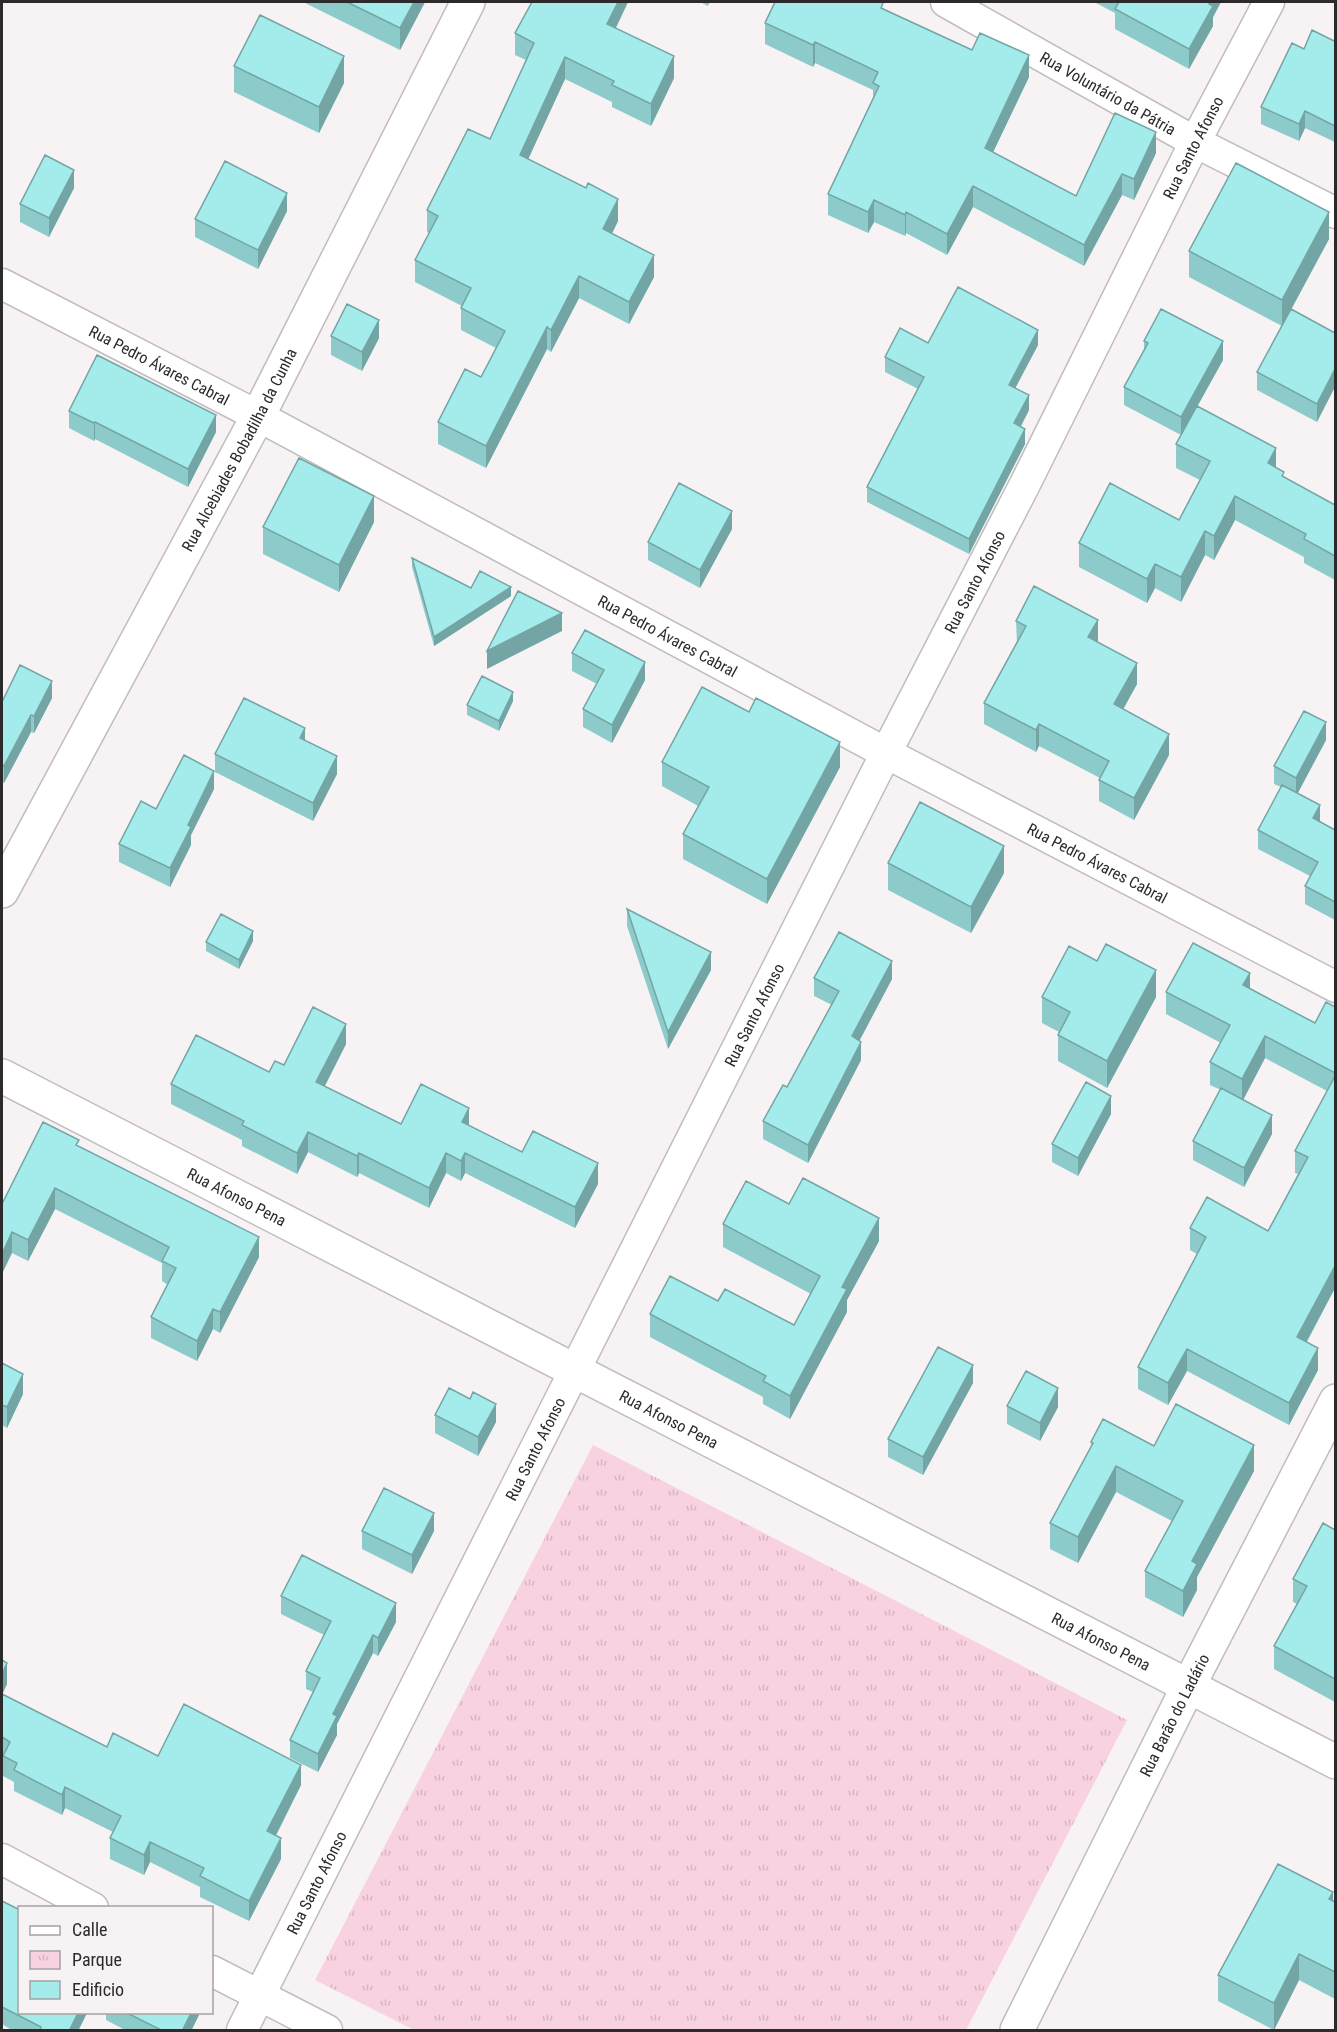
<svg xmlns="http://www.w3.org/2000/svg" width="1337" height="2032" font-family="'Roboto Condensed',sans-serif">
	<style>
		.park { fill: url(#park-tufts) }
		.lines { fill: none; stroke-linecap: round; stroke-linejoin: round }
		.minor-casing { stroke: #c1bdbe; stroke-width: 33 }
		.tertiary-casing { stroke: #c1bdbe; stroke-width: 36 }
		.primary-casing { stroke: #c1bdbe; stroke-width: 36 }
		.minor { stroke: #fff; stroke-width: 30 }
		.tertiary { stroke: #fff; stroke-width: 33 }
		.primary { stroke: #fff; stroke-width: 33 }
		.wall { fill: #8dcbca }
		.shaded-wall { fill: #73a5a4 }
		.building { fill: #a4eceb; stroke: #73a5a4; stroke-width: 1.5 }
		.labels { text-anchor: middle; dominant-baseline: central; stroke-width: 4.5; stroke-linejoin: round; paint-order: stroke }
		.street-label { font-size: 16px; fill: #2c2a2b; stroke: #f7f2f4 }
	</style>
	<defs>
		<pattern id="park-tufts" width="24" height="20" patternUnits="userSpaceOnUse" patternTransform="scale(1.5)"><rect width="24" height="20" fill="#f9d2e1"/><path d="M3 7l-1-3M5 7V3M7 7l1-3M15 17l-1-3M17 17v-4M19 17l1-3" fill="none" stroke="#d6b4c1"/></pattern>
	</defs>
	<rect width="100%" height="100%" fill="#f7f2f4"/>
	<!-- park -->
	<path class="park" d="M593,1445L1127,1720L966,2030H414L315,1980Z"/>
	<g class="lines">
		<!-- minor casing -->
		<g class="minor-casing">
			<g id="minor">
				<path id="s1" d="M946,2L1195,142L1336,213"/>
				<path id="s2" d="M2,284L258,416L886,753L1336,987"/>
				<path d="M2,1859L93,1908"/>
				<path d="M212,1971L327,2030"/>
				<path id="s3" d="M242,2030L886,753L1024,486L1195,142L1269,2"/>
			</g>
		</g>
		<!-- tertiary casing -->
		<g class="tertiary-casing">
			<g id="tertiary">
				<path id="s4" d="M2,891L258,416L468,2"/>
				<path id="s5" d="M2,1076L1336,1762"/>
			</g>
		</g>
		<!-- primary casing -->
		<g class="primary-casing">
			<g id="primary">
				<path id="s6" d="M1017,2030L1188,1687L1336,1401"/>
			</g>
		</g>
		<!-- minor -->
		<use href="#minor" class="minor"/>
		<!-- tertiary -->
		<use href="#tertiary" class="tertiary"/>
		<!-- primary -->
		<use href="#primary" class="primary"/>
	</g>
	<!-- wall -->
	<path class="wall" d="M303,2H425L400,50Z
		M628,2L616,28L674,78L651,126L612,107V102L565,79L528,159L618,221L612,234L654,277L629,324L579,298L551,352L547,349L486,468L438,444V422L481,377L496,348L461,330V308L462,306L415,282V260L429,233L427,232V210L490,139L526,60L515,55V33Z
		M700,2H710L708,6Z
		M771,2H880L883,9L1029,77L993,152L1076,196L1156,153L1134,200L1122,195L1084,266L973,207L947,255L906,233L905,236L874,222L868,233L828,215V194L873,100V90L815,63L813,67L765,44V23L774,3Z
		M1094,2H1221L1213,17V26L1189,69L1115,29V13Z
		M1335,38V142L1305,128L1299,141L1261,124V107L1334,41Z
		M234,66L344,83L319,133L234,92Z
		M74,188L49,237L20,222V204Z
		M287,211L258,269L195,237V219Z
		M1329,239L1291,310L1335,333L1317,422L1257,390V372L1282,326L1189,277V251Z
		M331,336L379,338L362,371L331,355Z
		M1144,341L1223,360L1197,406L1276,468L1284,478L1335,505V580L1304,563V557L1235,520L1214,560L1205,555L1181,602L1155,588L1147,603L1079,567V543L1179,520L1200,480L1176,468V444L1181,435L1124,405V387L1144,349Z
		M928,343L1038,345L1015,388L1029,410L1021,427L1025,444L969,554L867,502V487L918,389L885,372V357Z
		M69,411L216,432L188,487L95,439L94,441L69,428Z
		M374,522L339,592L263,554V527Z
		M732,529L700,588L648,560V542Z
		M412,558L471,588L511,596L434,646L412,567Z
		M1016,621L1098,641V642L1137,684L1123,709L1169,755L1134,820L1099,801V780L1100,778L1039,746L1036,752L984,724V703L1017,643Z
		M572,653L645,680L612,743L583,727V709L597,684L572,671Z
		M52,698L34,733L31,732L4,783L2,782V702Z
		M513,701L499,731L467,715V705Z
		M305,740L337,774L313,821L215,772V754Z
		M1326,740L1298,793L1320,821L1335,830V920L1305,904V886L1310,876L1258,849V830L1281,787L1274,784V766Z
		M662,762L840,767L767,904L683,859V834L698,806L662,786Z
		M214,789L191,835V845L170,887L119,862V844L156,809Z
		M888,863L1004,873L971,933L888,890Z
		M627,909L711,970L668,1049L627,926Z
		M253,941L239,969L206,951V942Z
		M814,978L892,979L859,1040L861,1060L808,1163L763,1139V1121L787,1087L832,1005L814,996Z
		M1250,988L1315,1023L1335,1007V1288L1307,1342L1318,1370L1289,1425L1187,1371L1168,1405L1138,1389V1367L1197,1254L1190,1250V1228L1268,1231L1298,1174L1295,1173V1151L1327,1091L1265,1058L1243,1100L1272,1134L1244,1187L1193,1160V1141L1221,1090L1210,1085V1062L1221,1043L1166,1014V992Z
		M1042,997H1156L1107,1088L1058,1061V1035L1059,1032L1042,1023Z
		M346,1044L325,1086L401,1124L469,1126L522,1152L598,1184L575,1228L465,1173L461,1181L446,1173L429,1208L359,1173L357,1177L308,1152L297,1174L242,1146V1140L171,1104V1084L269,1072L284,1065Z
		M1111,1114L1078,1176L1052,1162V1144Z
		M79,1147L259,1257L220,1333L213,1329L197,1361L151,1338V1317L168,1285L162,1281V1263L55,1209L28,1261L12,1253L2,1204Z
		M789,1204L879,1241L847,1300V1312L790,1419L763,1404V1397L650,1337V1314L718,1301L794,1325L811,1294L723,1247V1224Z
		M2,1363L23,1394L7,1428L2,1425Z
		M973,1383L923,1475L888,1457V1439Z
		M470,1399L496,1422L478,1456L435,1433V1415Z
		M1007,1406L1058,1407L1040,1441L1007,1424Z
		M1091,1442L1154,1446L1254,1471L1197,1577V1590L1183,1617L1145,1597V1571L1172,1521L1116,1492L1078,1563L1050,1549V1523L1091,1447Z
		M1335,1530V1702L1274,1669V1646L1297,1604L1293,1602V1579Z
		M362,1531H434L412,1574L362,1549Z
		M281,1596L396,1622L378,1656L373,1653L337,1724V1735L318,1772L290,1758V1740L313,1692L306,1689V1671L324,1635L281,1614Z
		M2,1660L7,1684L2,1694L107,1747L158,1756L301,1785L276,1836L281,1859L249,1921L200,1897V1887L150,1862L144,1875L110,1859V1838L113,1832L65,1808L62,1815L14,1791V1782L3,1776V1758H2Z
		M2,1901L20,2013H87L78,2031H13L2,2024Z
		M1333,1901L1335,1902V1999L1299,1980L1274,2030L1218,2001V1975Z
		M106,2013H200L191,2031H127L106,2020Z"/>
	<!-- shaded-wall -->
	<path class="shaded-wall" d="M414,2H425L400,50V28Z
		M618,2H628L607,46V24Z
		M1210,2H1221L1213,17V26L1189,69V49Z
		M815,42V63L813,67V45Z
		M1029,55V77L985,169V148Z
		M344,56V83L319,133V107Z
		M674,56V78L651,126V104Z
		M565,57V79L520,177V155Z
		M1305,111V128L1299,141V124Z
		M1156,132V153L1134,200V179Z
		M74,170V188L49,237V218Z
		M1122,174V195L1084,266V245Z
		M973,186V207L947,255V234Z
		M287,193V211L258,269V250Z
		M618,199V221L603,251V229Z
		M874,200V222L868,233V212Z
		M906,212V233L905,236V215Z
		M1329,212V239L1282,326V300Z
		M654,255V277L629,324V302Z
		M579,276V298L551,352V330Z
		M379,320V338L362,371V352Z
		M547,327V349L486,468V446Z
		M1038,330V345L1009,400V385Z
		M1223,341V360L1181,436V417Z
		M1335,369V387L1317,422V404Z
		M1029,395V410L1014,438V423Z
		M216,415V432L188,487V469Z
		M95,422V439L94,441V423Z
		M1025,429V444L969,554V539Z
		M1276,448V472L1268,463Z
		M374,496V522L339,592V565Z
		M1235,496V520L1214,560V536Z
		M732,511V529L700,588V570Z
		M1205,531V555L1181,602V577Z
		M1155,564V588L1147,603V579Z
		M511,587V596L434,646V637Z
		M562,613V631L487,669V651Z
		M1098,620V641L1088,659V637Z
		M645,662V680L612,743V725Z
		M1137,663V684L1114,726V704Z
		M52,681V698L34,733V716Z
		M513,692V701L499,731V721Z
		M31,715V732L4,783V766Z
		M1326,722V740L1296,796V778Z
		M1039,724V746L1036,752V730Z
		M305,728V747L300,738Z
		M1169,734V755L1134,820V798Z
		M840,742V767L767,904V879Z
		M337,756V774L313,821V803Z
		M214,771V789L191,835V845L170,887V868L188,825Z
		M1320,805V823L1313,818Z
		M1004,846V873L971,933V907Z
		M253,931V941L239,969V960Z
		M711,952V970L668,1049V1032Z
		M892,961V979L852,1055V1036Z
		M1156,970V997L1107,1088V1061Z
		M1250,973V995L1243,985Z
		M346,1024V1044L316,1103V1082Z
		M1265,1036V1058L1242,1102V1079Z
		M861,1042V1060L808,1163V1145Z
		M1111,1096V1114L1078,1176V1158Z
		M469,1108V1129L462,1122Z
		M1272,1115V1134L1244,1187V1168Z
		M308,1132V1152L297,1174V1153Z
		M359,1153V1173L357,1177V1156Z
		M446,1153V1173L429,1208V1188Z
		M465,1153V1173L461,1181V1161Z
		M598,1163V1184L575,1228V1207Z
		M55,1188V1209L28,1261V1240Z
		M879,1218V1241L847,1300V1312L790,1419V1396L842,1287Z
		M12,1232V1253L2,1274V1254Z
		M259,1237V1257L220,1333V1312Z
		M1335,1266V1288L1297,1359V1337Z
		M213,1309V1329L197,1361V1341Z
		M1318,1348V1370L1289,1425V1403Z
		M1187,1349V1371L1168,1405V1383Z
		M973,1365V1383L923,1475V1457Z
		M23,1374V1394L7,1428V1407Z
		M1058,1388V1407L1040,1441V1423Z
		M496,1404V1422L478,1456V1437Z
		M1254,1445V1471L1197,1577V1590L1183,1617V1591L1192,1561Z
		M1116,1466V1492L1078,1563V1537Z
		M434,1513V1531L412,1574V1555Z
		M396,1603V1622L378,1656V1638Z
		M373,1635V1653L337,1724V1735L318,1772V1754L333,1714Z
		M7,1663V1684L2,1695V1674Z
		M301,1765V1785L267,1852V1831Z
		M65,1787V1808L62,1815V1795Z
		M281,1838V1859L249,1921V1901Z
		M150,1842V1862L144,1875V1855Z
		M1333,1892V1918L1329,1899Z
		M1299,1954V1980L1274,2030V2003Z
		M78,2013H87L78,2031H69Z
		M191,2013H200L191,2031H182Z"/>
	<!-- building -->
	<path class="building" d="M347,2H414L400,28Z
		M532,2H618L607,24L674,56L651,104L612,85L614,81L565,57L520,155L586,188L588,183L618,199L603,229L654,255L629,302L579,276L551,330L547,327L486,446L438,422L465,369L481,377L505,331L461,308L471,288L415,260L438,216L427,210L468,129L490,139L534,43L515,33Z
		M775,2H880L883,3L881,8L972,50L980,33L1029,55L985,148L1076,196L1115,113L1156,132L1134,179L1122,174L1084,245L973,186L947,234L906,212L905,215L874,200L868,212L828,194L879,86L873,83L878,72L815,42L813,45L765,23Z
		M1119,2H1210L1209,4L1213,6L1189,49L1115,9Z
		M260,15L344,56L319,107L234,66Z
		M1312,30L1334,41L1335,38V126L1305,111L1299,124L1261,107L1292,43L1304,49Z
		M45,155L74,170L49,218L20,204Z
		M225,161L287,193L258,250L195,219Z
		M1236,163L1329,212L1282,300L1189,251Z
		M958,287L1038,330L1009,385L1029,395L1014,423L1025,429L969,539L867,487L924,377L885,357L900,328L928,343Z
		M347,304L379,320L362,352L331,336Z
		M1161,309L1223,341L1181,417L1124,387L1148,343L1144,341Z
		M1291,309L1335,333V369L1317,404L1257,372Z
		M97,355L216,415L188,469L95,422L94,423L69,411Z
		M1197,406L1276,448L1268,463L1284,472L1282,476L1335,505V556L1304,539L1306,534L1235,496L1214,536L1205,531L1181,577L1155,564L1147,579L1079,543L1110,483L1179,520L1210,461L1176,444Z
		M299,458L374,496L339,565L263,527Z
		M679,483L732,511L700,570L648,542Z
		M412,558L471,588L480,571L511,587L434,637Z
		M1034,586L1098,620L1088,637L1137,663L1114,704L1169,734L1134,798L1099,780L1109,761L1039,724L1036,730L984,703L1026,626L1016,621Z
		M518,591L562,613L487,651Z
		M585,630L645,662L612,725L583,709L604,670L572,653Z
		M20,665L52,681L34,716L31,715L4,766L2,765V702Z
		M482,676L513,692L499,721L467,705Z
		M702,687L749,712L756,698L840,742L767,879L683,834L709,787L662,762Z
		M244,698L305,728L300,738L337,756L313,803L215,754Z
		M1304,711L1326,722L1296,778L1274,766Z
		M184,755L214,771L188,825L191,827L170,868L119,844L141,801L156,809Z
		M1282,785L1320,805L1313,818L1335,830V902L1305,886L1318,862L1258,830Z
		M920,802L1004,846L971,907L888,863Z
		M627,909L711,952L668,1032Z
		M221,914L253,931L239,960L206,942Z
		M839,932L892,961L852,1036L861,1042L808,1145L763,1121L783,1085L787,1087L839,991L814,978Z
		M1193,943L1250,973L1243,985L1315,1023L1326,1002L1335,1007V1073L1265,1036L1242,1079L1210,1062L1230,1025L1166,992Z
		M1106,944L1156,970L1107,1061L1058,1035L1070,1012L1042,997L1069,946L1097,961Z
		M313,1007L346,1024L316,1082L401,1124L421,1084L469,1108L462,1122L522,1152L533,1131L598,1163L575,1207L465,1153L461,1161L446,1153L429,1188L359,1153L357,1156L308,1132L297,1153L242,1125L244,1121L171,1084L196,1035L269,1072L275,1061L284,1065Z
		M1335,1076V1266L1297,1337L1318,1348L1289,1403L1187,1349L1168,1383L1138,1367L1206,1237L1190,1228L1207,1197L1268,1231L1308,1157L1295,1151Z
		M1086,1082L1111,1096L1078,1158L1052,1144Z
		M1221,1088L1272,1115L1244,1168L1193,1141Z
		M43,1122L79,1140L76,1145L259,1237L220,1312L213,1309L197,1341L151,1317L176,1268L162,1261L169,1247L55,1188L28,1240L12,1232L2,1254V1204Z
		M803,1178L879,1218L842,1287L847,1289L790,1396L763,1381L766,1376L650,1314L670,1276L718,1301L725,1289L794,1325L820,1276L723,1224L746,1181L789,1204Z
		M938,1347L973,1365L923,1457L888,1439Z
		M2,1363L23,1374L7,1407L2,1405Z
		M1026,1371L1058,1388L1040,1423L1007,1406Z
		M449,1388L470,1399L473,1392L496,1404L478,1437L435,1415Z
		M1176,1404L1254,1445L1192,1561L1197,1564L1183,1591L1145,1571L1183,1501L1116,1466L1078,1537L1050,1523L1093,1443L1091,1442L1103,1419L1154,1446Z
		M384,1488L434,1513L412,1555L362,1531Z
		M1323,1523L1335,1530V1679L1274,1646L1307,1586L1293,1579Z
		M302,1555L396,1603L378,1638L373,1635L333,1714L337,1716L318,1754L290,1740L320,1678L306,1671L331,1621L281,1596Z
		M2,1660L7,1663L2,1674Z
		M2,1694L107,1747L113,1733L158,1756L184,1704L301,1765L267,1831L281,1838L249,1901L200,1876L204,1868L150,1842L144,1855L110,1838L121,1816L65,1787L62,1795L14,1770L17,1763L3,1756L10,1742L2,1737Z
		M1278,1864L1333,1892L1329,1899L1335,1902V1972L1299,1954L1274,2003L1218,1975Z
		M2,1901L20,1910V2013H78L69,2031H40L41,2027L2,2007Z
		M127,2013H191L182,2031H163Z"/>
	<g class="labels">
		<!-- street labels -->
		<g class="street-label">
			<text stroke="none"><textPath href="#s1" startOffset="186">Rua Voluntário da Pátria</textPath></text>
			<text stroke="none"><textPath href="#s3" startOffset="2109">Rua Santo Afonso</textPath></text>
			<text stroke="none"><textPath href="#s2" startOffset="177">Rua Pedro Ávares Cabral</textPath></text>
			<text stroke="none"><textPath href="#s4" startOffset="501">Rua Alcebiades Bobadilha da Cunha</textPath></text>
			<text stroke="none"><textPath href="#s3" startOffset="1623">Rua Santo Afonso</textPath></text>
			<text stroke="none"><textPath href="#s2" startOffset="753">Rua Pedro Ávares Cabral</textPath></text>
			<text stroke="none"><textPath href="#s2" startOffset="1239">Rua Pedro Ávares Cabral</textPath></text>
			<text stroke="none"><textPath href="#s3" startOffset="1137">Rua Santo Afonso</textPath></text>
			<text stroke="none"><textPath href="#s5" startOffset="264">Rua Afonso Pena</textPath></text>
			<text stroke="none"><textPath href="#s5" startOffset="750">Rua Afonso Pena</textPath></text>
			<text stroke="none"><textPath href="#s3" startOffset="651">Rua Santo Afonso</textPath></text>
			<text stroke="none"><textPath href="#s5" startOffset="1236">Rua Afonso Pena</textPath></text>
			<text stroke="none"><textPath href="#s6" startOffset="352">Rua Barão do Ladário</textPath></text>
			<text stroke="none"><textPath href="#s3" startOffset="165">Rua Santo Afonso</textPath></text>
		</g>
	</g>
	<!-- border -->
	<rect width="1337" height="2032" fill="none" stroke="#2c2a2b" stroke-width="6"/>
	<!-- legend -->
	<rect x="18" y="1906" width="195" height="108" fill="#f7f2f4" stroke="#a6a2a4" stroke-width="1.5"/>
	<rect x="30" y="1926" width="30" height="9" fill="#ffffff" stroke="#a6a2a4" stroke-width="1.5"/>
	<text x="72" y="1936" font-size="18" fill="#2c2a2b">Calle</text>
	<rect x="30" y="1951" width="30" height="18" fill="url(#park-tufts)" stroke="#a6a2a4" stroke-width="1.5"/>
	<text x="72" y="1966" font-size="18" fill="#2c2a2b">Parque</text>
	<rect x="30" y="1981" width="30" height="18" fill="#a4eceb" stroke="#a6a2a4" stroke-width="1.5"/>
	<text x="72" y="1996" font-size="18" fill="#2c2a2b">Edificio</text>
</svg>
